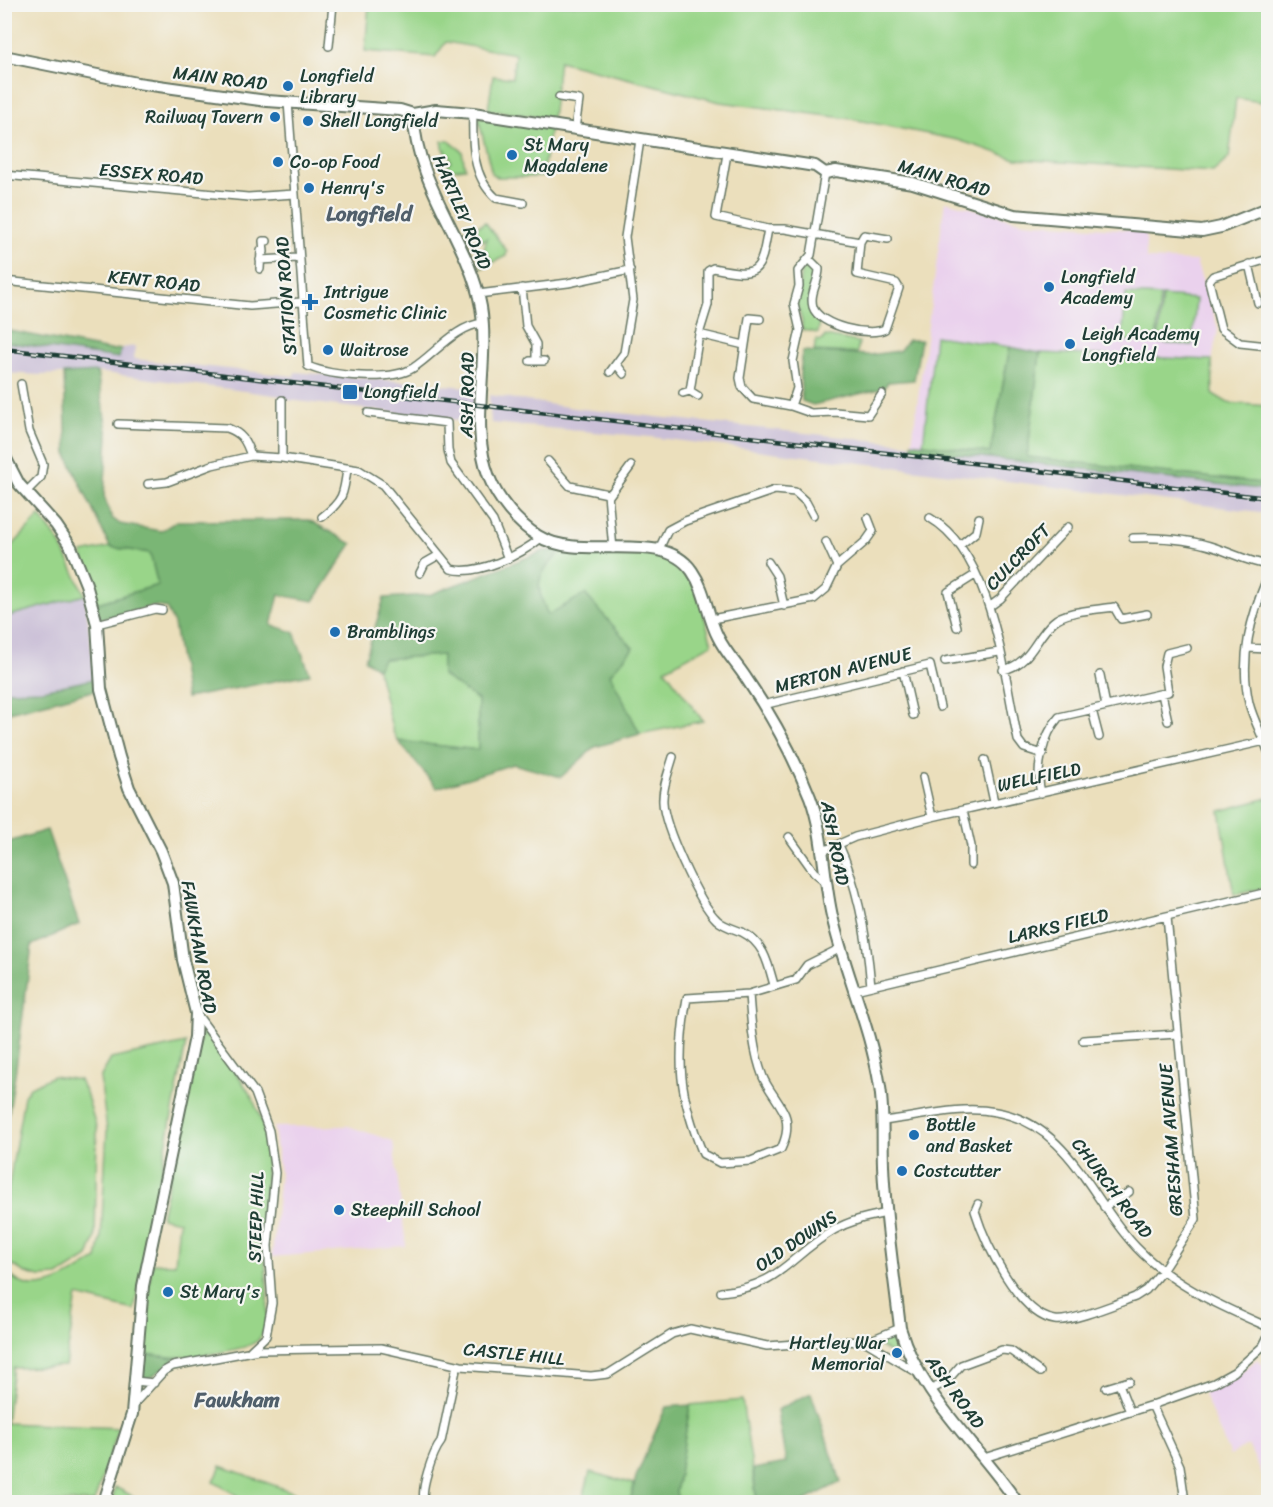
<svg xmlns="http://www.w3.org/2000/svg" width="1273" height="1507" font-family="Sriracha,sans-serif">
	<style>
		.built { fill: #ead1ed }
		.industrial { fill: #cabfd7 }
		.green { fill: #99d589; stroke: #5c895e; stroke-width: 1.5 }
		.forest { fill: #7ab675; stroke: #4c7a54; stroke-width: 1.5 }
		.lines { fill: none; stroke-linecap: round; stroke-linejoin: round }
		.street-casing { stroke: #667664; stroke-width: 10 }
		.secondary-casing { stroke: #667664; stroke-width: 14 }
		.street { stroke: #fff; stroke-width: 7 }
		.secondary { stroke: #fff; stroke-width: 10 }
		.rail-casing { stroke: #1f3d34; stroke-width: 4.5 }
		.rail { stroke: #f6f6f2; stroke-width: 2; stroke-dasharray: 7; stroke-linecap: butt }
		.poi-dot { fill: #1f6fb2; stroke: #f6f6f2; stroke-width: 2 }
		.labels { text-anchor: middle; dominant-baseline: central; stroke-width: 4.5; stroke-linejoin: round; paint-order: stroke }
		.poi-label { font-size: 18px; fill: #1f3d34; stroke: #f6f6f2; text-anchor: start }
		.street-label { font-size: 18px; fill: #1f3d34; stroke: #f6f6f2 }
		.quarter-label { font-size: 21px; font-weight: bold; fill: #505f6b; stroke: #f6f6f2 }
	</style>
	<rect width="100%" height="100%" fill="#f6f6f2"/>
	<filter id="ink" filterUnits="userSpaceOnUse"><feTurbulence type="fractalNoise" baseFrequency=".0167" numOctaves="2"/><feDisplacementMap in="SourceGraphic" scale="12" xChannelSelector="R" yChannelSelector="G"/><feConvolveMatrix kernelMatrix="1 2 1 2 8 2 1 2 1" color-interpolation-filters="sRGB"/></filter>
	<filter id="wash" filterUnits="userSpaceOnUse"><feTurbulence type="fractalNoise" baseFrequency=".008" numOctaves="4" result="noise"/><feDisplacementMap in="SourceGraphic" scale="24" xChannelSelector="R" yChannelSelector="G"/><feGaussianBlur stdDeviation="1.35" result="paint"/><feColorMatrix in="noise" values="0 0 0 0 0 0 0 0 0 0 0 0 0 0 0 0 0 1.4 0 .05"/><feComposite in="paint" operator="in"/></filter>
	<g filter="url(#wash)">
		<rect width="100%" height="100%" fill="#ebdfbc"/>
		<!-- built -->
		<path class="built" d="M945,201L1024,222L1146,231V259L1196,261L1218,329L1212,360L1213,393L1228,403L1268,406V483L912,442Z
			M348,1126L393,1141L406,1246L272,1257L280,1174L274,1127Z
			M1257,1359L1268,1370V1486L1248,1445L1230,1456L1203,1392L1234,1379Z"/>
		<!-- industrial -->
		<path class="industrial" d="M4,330L110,350L135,346L134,359L294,376L295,372L478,388L473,422L280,399V396L274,395L97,372L41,375L5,373Z
			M489,395L574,408L990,453L1268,490V513L650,437L491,423Z
			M85,595L95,679L42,690L5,691V617Z"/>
		<!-- green -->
		<path class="green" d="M369,5H1268V103L1236,98L1229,158L1213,172L1016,159L958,140L852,119L720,102L559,61L552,119L488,110L493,76L512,78L515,54L446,42L435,57L365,51Z
			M478,117L550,128L542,177H497L492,174Z
			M448,140L462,151L465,168L449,170L448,163L451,162L449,154L445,155L446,150L444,151L442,141Z
			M485,222L507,251L506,256L482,268L481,266L492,261L484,249L487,238L482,241L475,228Z
			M810,264L817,271C812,286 807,308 820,321L818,333L802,330V321L797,305L801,272Z
			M1126,294L1160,296L1156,343L1122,340Z
			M1162,296L1196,299L1192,345L1158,343Z
			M825,336L859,342L857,353L814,351L816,340L822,341Z
			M935,336L1010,347L990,453L923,445Z
			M1040,353L1212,360L1213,394L1228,403L1268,406V484L1027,457Z
			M40,516L60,543L85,595L5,617L4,548L13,545Z
			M110,547L150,553L158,585L94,604L82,553Z
			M562,550C593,552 663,546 684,570C700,588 705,622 712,644L665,669L703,721L640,734L610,674L633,648L548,616C533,578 535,580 562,550Z
			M442,655V675L478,700V750L398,741L393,732L377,668L383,659Z
			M1268,798V887L1234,895L1220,811Z
			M202,1030C218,1052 241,1075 253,1100C277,1146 262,1191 263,1239C264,1262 276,1326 257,1341C244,1351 193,1357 177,1357C165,1358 152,1355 140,1353L152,1263L175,1264L179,1221L161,1217Z
			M186,1043L134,1310L77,1296L65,1366L13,1368L6,1423L119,1428L94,1502H5L4,1267C29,1306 69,1276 97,1259L101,1239L107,1130L100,1078L111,1059Z
			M53,1076L79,1080L86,1093L97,1129L95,1238L88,1257L58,1276L40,1277L25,1273L11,1264L5,1252V1208L24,1096L30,1087Z
			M895,1333L896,1335L907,1364L875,1343Z
			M742,1400L757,1502H678L676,1492L690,1405Z
			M221,1466L320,1502H235L238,1496L214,1482Z
			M590,1472L635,1484L630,1502H582Z
			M115,1487L144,1502H112Z"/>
		<!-- forest -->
		<path class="forest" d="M5,330L110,350L121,349L119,358L5,342Z
			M908,340H921L914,380L888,382L884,388L813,405L802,401L800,372L803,351L869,355L899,351Z
			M1010,347L1040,353L1027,457L1268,484V490L912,449V442L990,453Z
			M97,372L108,436L104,496L112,518L120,524L161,531L177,521L309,520L352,544L314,601L279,595L271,625L294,632L310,674L186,698L174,624L166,608L156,606L100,619L94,604L158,585L150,553L110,547L67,455L64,374Z
			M562,550C537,578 533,580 548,615L585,594L633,648L610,674L640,734L595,747L561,777L513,764L437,788L398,741L478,750V700L442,675V655L383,659L377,668L365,660L384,598L429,595L544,551Z
			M95,679L97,690L9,712L5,721V691L42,690Z
			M47,830L79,924L32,945L16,1068L5,1137V843Z
			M140,1353L176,1358L150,1378H139Z
			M811,1393L841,1482L802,1502H757L753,1469L786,1463L777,1410Z
			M690,1405L676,1492L678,1502H630L636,1477L666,1407Z"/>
	</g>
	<g filter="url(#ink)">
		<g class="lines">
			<!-- street casing -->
			<g class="street-casing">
				<path id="street" d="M344,4L352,5
					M329,46L333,4
					M559,97L579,100L575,129
					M288,102L308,366C331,376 391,382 413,368C435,354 455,326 483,323
					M473,113C472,143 472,177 496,198L523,203
					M727,154L716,217L768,229H785L860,242L857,274L896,283L899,288L885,329C869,337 819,326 813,307C809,293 819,282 819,269L809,259
					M4,175L248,197L295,194
					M860,242L864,235L888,239
					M1268,259L1213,276L1209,281L1221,329L1240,343L1268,346
					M260,260L298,258
					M1249,264L1258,303
					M260,269L261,251L264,252L263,241H267
					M4,281L250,306L301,302
					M522,288L526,326L536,344V361
					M478,294L568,283L630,270
					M760,319L749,318L740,378L742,387L753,399L791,406L811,413L835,412L868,415L882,394
					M699,334L744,345
					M530,361H544
					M617,365L624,374
					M610,372L624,353L633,300L625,237L640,140
					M21,384L29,431L43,464L41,477L26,492
					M690,391L699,334L708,305V271L713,268C759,277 760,275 768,229
					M683,393L690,391L698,396
					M282,400V458
					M791,406L797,388L793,361L800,330L794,304L799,286L798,271L811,255L825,173
					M368,413L447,423L448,450L451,463L493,521L508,559
					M118,424L227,428C242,433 246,441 251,456
					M548,461L570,486L608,494L613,549
					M148,484L167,482L212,465L251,456L282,458L359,470L383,485L451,569C478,576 520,555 541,538
					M609,496L631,466
					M322,517C343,501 344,494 347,469
					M930,518C993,554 1004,675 1018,740L1024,748L1043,754
					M1133,538C1160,537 1190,539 1216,548C1234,554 1249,562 1268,565
					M960,545L976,532L979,518
					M659,549L668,530L685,521L775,490L795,492L806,502L813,515
					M768,562L777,576L784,606
					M837,566L866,541L873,531L868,518
					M420,573L425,563L439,555
					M1268,576C1251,617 1239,657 1249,703C1253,719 1262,735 1268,751
					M989,607L1000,599L1068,527
					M712,619L814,599L826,589L837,566L826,542
					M97,624L155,609L162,610
					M957,627L948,592L975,575
					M1247,648L1268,649
					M945,661L999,652
					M1003,670C1032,663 1034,639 1053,622C1066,610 1097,610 1114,607L1121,619L1147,614
					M903,671L913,715
					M1100,675L1106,706
					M1162,694L1168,721
					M763,705L930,665L940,707
					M1092,710L1099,737
					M673,757C669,771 662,788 663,802C664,827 699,903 717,920C723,926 734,929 742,932C764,943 768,963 774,985
					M985,760L994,802
					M923,777L932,817
					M1041,793C1035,770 1043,735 1059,717L1168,692L1164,666L1167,653L1187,648
					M963,810L971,846V865
					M789,837L814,872L826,882
					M839,845C859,889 867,937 871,986
					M821,852L855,837L932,817L1265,741
					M855,990L1268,892
					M749,994C751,1022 753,1051 763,1077C768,1090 784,1107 786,1118C788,1130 786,1138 781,1149L751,1161L720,1163L703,1154C679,1095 676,1061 687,998L749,994L796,980L807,965L841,948
					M196,1013L255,1093L269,1131L275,1173L268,1246L272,1303L266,1336L251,1350
					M1083,1040L1178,1034
					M883,1121C920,1117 959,1105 996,1112C1070,1125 1090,1199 1136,1247C1173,1286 1221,1306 1268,1327
					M978,1204L975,1211C985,1243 1019,1315 1055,1320C1070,1323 1118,1303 1135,1297L1146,1290L1162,1271L1196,1219L1167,917
					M1104,1207L1129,1192
					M721,1292C781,1286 788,1257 834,1230C851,1220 868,1217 887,1213
					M866,1342L918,1373
					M135,1381L154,1383
					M1119,1384L1130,1412
					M1106,1388L1129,1381
					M930,1390L946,1382L961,1365L1002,1350L1011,1351L1040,1372
					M133,1405L164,1371L173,1366L258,1350L381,1348L461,1366L591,1376L608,1374L672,1334L690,1329L767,1346L840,1341L866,1342L900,1328
					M1152,1405L1180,1466L1185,1502
					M984,1458L1152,1405L1214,1383L1234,1372L1263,1346L1268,1336
					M425,1502C419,1491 433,1452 441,1442L457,1365"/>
			</g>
			<!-- secondary casing -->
			<g class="secondary-casing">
				<path id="secondary" d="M4,56L137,83L267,101L400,110L413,114L436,110L473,113L815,166L825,173L836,171L913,183L1014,215L1202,231L1221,227L1268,208
					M413,114C417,189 469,240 481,307C490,362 469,426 489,477C498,500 517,523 538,536C582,563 662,527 692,571C706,591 707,616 718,637C725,652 737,664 746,678C770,713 794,757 810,797C824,834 823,877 832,916C845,973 871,1028 880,1087C884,1113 882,1139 883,1165C885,1219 894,1274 900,1328C920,1397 978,1444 1017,1502
					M4,455L19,484L56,525L71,547L86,584L97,624L101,689L119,757L129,788L161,851L173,883L183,960L196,1013L195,1037L143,1286L132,1414L104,1502"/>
			</g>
			<!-- street -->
			<use href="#street" class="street"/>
			<!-- secondary -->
			<use href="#secondary" class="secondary"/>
			<!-- rail casing -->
			<g class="rail-casing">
				<path id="rail" d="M4,349L1268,498"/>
			</g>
			<!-- rail -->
			<use href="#rail" class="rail"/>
		</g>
	</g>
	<!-- markers -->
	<g class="poi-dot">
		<circle cx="288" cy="86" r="6"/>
		<circle cx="275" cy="117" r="6"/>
		<circle cx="308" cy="121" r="6"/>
		<circle cx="512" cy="155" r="6"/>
		<circle cx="278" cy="162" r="6"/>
		<circle cx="309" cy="188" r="6"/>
		<circle cx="1049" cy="287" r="6"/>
		<path d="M307 293h6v6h6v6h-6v6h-6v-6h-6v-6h6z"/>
		<circle cx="1070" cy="344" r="6"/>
		<circle cx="328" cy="350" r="6"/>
		<rect x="342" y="384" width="16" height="16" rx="3"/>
		<circle cx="335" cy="632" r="6"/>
		<circle cx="914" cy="1135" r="6"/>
		<circle cx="902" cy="1171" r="6"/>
		<circle cx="339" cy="1210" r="6"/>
		<circle cx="168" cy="1292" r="6"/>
		<circle cx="897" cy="1353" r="6"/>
	</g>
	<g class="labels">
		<!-- poi labels -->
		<g class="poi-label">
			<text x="300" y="76">Longfield<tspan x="300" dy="21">Library</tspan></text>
			<text x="263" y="117" text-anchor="end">Railway Tavern</text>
			<text x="320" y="121">Shell Longfield</text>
			<text x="524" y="145">St Mary<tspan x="524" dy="21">Magdalene</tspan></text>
			<text x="290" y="162">Co-op Food</text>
			<text x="321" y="188">Henry's</text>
			<text x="1061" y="277">Longfield<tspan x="1061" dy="21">Academy</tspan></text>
			<text x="324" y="292">Intrigue<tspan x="324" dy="21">Cosmetic Clinic</tspan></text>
			<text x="1082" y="334">Leigh Academy<tspan x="1082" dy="21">Longfield</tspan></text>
			<text x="340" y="350">Waitrose</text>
			<text x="364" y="392">Longfield</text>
			<text x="347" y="632">Bramblings</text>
			<text x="926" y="1125">Bottle<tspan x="926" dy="21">and Basket</tspan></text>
			<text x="914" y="1171">Costcutter</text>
			<text x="351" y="1210">Steephill School</text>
			<text x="180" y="1292">St Mary's</text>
			<text x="885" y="1343" text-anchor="end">Hartley War<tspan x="885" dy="21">Memorial</tspan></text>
		</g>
		<!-- street labels -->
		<g class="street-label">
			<text transform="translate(220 78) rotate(7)">MAIN ROAD</text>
			<text transform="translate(151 174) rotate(5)">ESSEX ROAD</text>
			<text transform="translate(944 178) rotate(16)">MAIN ROAD</text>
			<text transform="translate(462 212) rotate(67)">HARTLEY ROAD</text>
			<text transform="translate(154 281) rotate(6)">KENT ROAD</text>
			<text transform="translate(286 296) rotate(-94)">STATION ROAD</text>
			<text transform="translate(467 395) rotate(-89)">ASH ROAD</text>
			<text transform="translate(1018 557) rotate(-46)">CULCROFT</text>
			<text transform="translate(843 670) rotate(-14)">MERTON AVENUE</text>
			<text transform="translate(1039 777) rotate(-12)">WELLFIELD</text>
			<text transform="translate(835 843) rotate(79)">ASH ROAD</text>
			<text transform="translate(1058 926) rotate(-13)">LARKS FIELD</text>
			<text transform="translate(199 947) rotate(80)">FAWKHAM ROAD</text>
			<text transform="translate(1171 1140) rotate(-94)">GRESHAM AVENUE</text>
			<text transform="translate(1112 1188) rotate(53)">CHURCH ROAD</text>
			<text transform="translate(256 1217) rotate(-88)">STEEP HILL</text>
			<text transform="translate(796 1241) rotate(-34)">OLD DOWNS</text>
			<text transform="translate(514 1354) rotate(6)">CASTLE HILL</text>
			<text transform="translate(955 1392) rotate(54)">ASH ROAD</text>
		</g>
		<!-- quarter labels -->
		<g class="quarter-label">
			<text x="369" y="214">Longfield</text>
			<text x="237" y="1400">Fawkham</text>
		</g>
	</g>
	<!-- margin -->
	<rect width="1273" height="1507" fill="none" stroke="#f6f6f2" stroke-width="24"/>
</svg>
